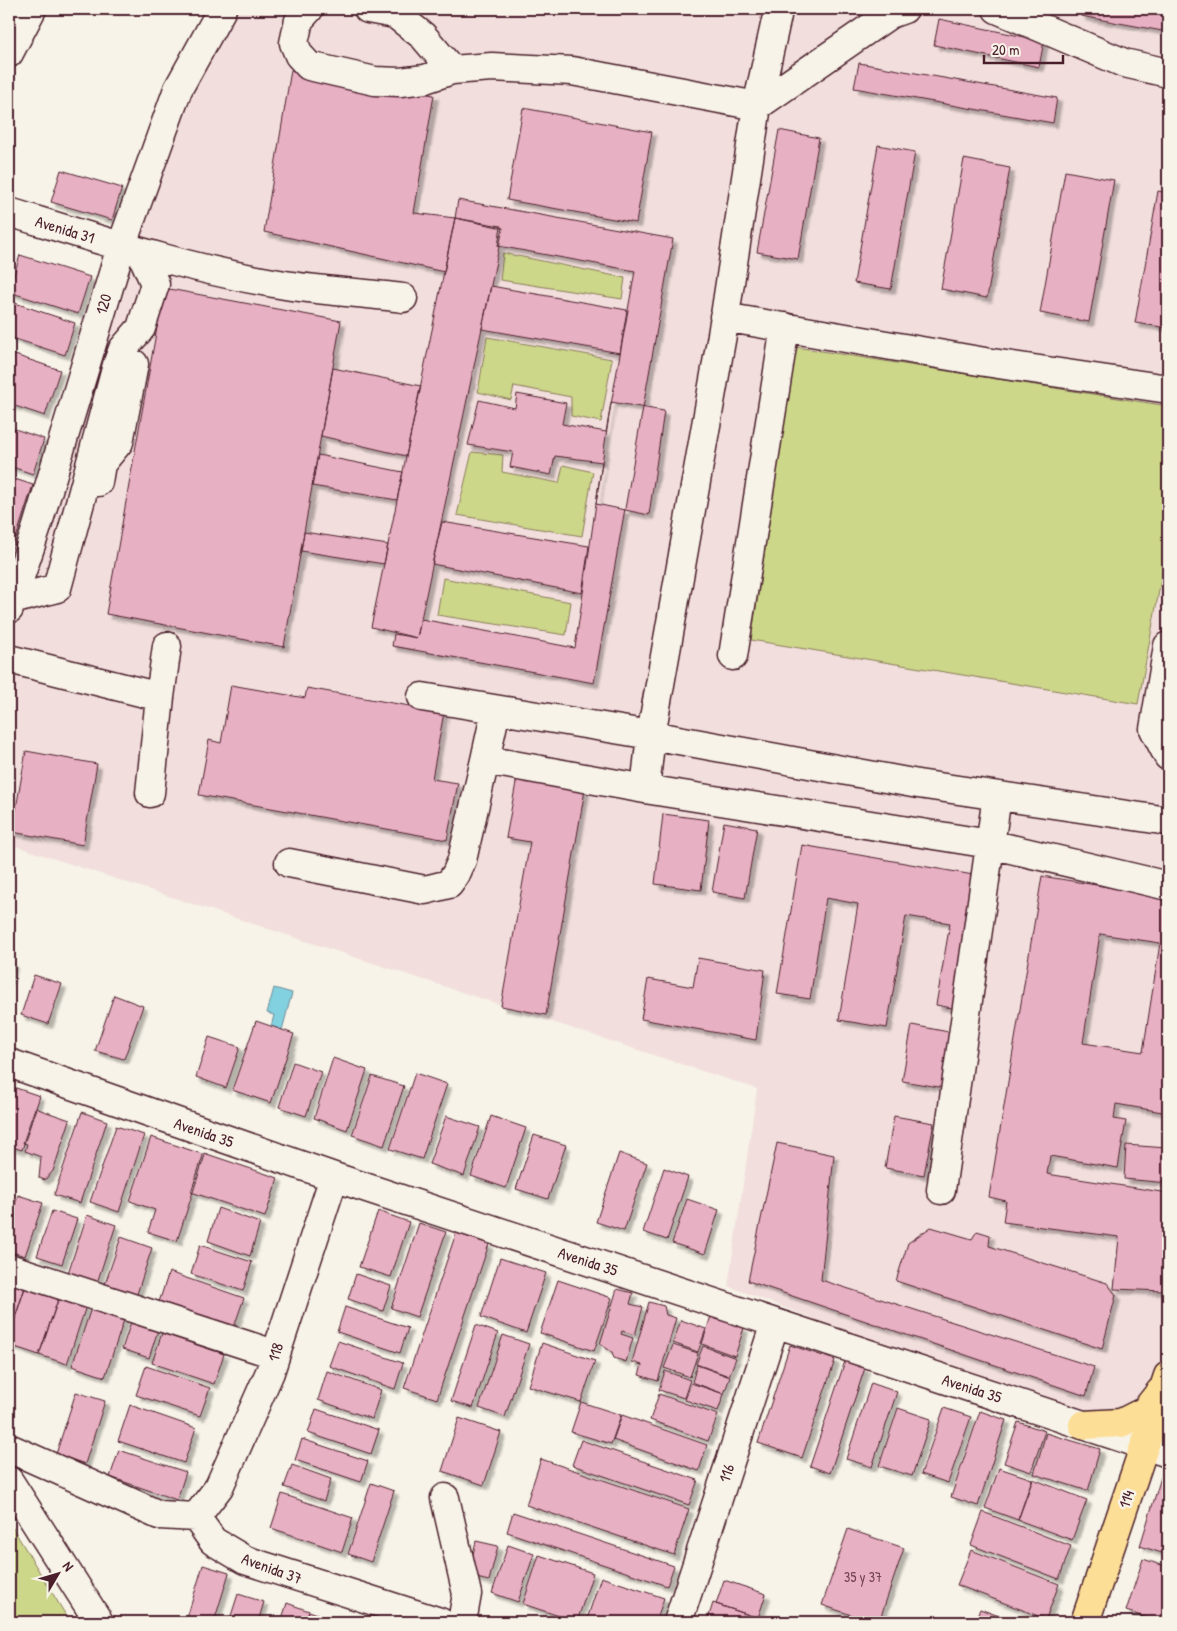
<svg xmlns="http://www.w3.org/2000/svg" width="1177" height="1631" font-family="'Patrick Hand',sans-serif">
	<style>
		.built { fill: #f2dfdd }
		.green { fill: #ccd78a; stroke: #8b7b5a }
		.water { fill: #82d1e0; stroke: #6c8a98 }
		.building { fill: #e8b0c3; stroke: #4a1f2b; fill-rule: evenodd; filter: url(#shadow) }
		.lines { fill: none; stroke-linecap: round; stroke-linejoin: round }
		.minor-casing { stroke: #4a1f2b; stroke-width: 31 }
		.major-casing { stroke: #4a1f2b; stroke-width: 31 }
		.minor { stroke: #f7f3e8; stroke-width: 28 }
		.major { stroke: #fdde96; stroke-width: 28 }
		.labels { text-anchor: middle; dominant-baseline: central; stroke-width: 5; stroke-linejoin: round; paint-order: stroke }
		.number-label { font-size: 14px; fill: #724351 }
		.street-label { font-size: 16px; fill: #4a1f2b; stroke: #f7f3e8 }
	</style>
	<defs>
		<filter id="shadow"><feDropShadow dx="4.5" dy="4.5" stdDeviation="1" flood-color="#0004"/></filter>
	</defs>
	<rect width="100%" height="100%" fill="#f7f3e8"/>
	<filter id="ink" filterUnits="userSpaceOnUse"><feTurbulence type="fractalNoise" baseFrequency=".02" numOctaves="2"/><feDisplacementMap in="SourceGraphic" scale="10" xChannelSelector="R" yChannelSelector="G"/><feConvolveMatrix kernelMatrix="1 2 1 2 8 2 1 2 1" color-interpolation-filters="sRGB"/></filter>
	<g filter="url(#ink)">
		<!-- built -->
		<path class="built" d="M222,9H1168V1375L1144,1446L728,1286L757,1089L9,844V630L36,530L121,247Z"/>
		<!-- green -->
		<path class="green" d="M503,253L625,278L622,299L500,280Z
			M487,337L612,359L601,422L571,416V397L514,386L511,400L478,392Z
			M796,347L1168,406V542L1138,704L751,640Z
			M472,452L503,455L502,472L559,483L563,465L593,472L582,536L457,515Z
			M443,578L571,602L566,635L437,615Z
			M9,1522L70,1622H9Z"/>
		<!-- water -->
		<path class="water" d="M274,988L292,993L282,1030L271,1027L274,1015L267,1013Z"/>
		<!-- building -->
		<path class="building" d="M1082,9H1168V32L1081,16Z
			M939,19L1044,41L1039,67L934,45Z
			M859,63L1057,98L1053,123L854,88Z
			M291,70L434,95L414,213L455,218L444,272L264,232Z
			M523,108L652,132L636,223L507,200Z
			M779,130L819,138L798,259L757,252Z
			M878,145L915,152L891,289L854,283Z
			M964,159L1010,168L987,298L941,289Z
			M61,170L122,188L112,220L51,202Z
			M1065,171L1114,180L1089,322L1040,313Z
			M1158,191L1168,193V328L1135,323Z
			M458,200L673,239L594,683L392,646L394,634L417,638L421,619L575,648L602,462L555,456L551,475L510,467L513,452L468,445L479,400L515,408L517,394L566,403L562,424L606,432L635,271L498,246L501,226L455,218Z
			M455,218L503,228L417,638L371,627Z
			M20,255L90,277L78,314L9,292Z
			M491,286L627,310L620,353L482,329Z
			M164,288L341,321L284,647L106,614Z
			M9,301L75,323L65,355L9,337Z
			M9,353L60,370L45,416L9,404Z
			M333,368L421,386L406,456L321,436Z
			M611,402L664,411L649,515L596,504Z
			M9,427L44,439L33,474L9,466Z
			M318,455L403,472L397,500L312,486Z
			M9,477L33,485L16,538L9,535Z
			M442,522L589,546L582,593L432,564Z
			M304,532L388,545L384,564L301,551Z
			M9,540L14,542L9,558Z
			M231,685L305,698L307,688L444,712L432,779L458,783L447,840L199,795L209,740L221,743Z
			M26,751L97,764L83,845L12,832Z
			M517,777L585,790L546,1015L501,1006L530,842L506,838Z
			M663,814L709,820L701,890L655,884Z
			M724,822L757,828L745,898L712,892Z
			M802,845L979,876L957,1009L936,1005L950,923L906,916L887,1028L839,1020L858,904L826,898L810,999L777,994Z
			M1042,876L1168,897V1113L1116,1104L1114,1119L1126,1121L1118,1168L1050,1156L1047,1174L1168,1193V1234L1163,1291L1114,1289L1119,1237L1003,1222L1006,1201L989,1197ZM1100,934L1160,943L1143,1052L1083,1043Z
			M698,958L765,970L756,1040L641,1019L648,979L693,987Z
			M9,961L13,963L9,980Z
			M34,975L62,984L48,1024L21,1015Z
			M114,995L143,1006L124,1059L95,1051Z
			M256,1021L294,1034L271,1103L232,1090Z
			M912,1025L954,1033L945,1088L902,1081Z
			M209,1037L240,1047L226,1088L196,1077Z
			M333,1058L367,1070L347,1130L314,1118Z
			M293,1062L321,1072L306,1116L279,1107Z
			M415,1073L447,1084L422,1159L390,1149Z
			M372,1076L404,1086L384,1146L352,1135Z
			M13,1087L40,1096L22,1150L9,1146V1100Z
			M35,1108L70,1120L53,1171L45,1180L39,1178L41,1157L25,1151L27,1144L23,1143Z
			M82,1112L107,1121L80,1203L54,1195Z
			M446,1116L480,1127L464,1176L429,1164Z
			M491,1116L526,1128L506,1188L471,1176Z
			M894,1116L934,1123L924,1175L885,1168Z
			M116,1126L144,1135L119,1212L90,1202Z
			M534,1135L566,1145L548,1199L516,1189Z
			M151,1137L205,1155L177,1241L148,1232L155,1210L130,1201Z
			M777,1143L834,1155L821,1280L1094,1367L1086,1396L748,1281Z
			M1126,1145L1167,1148L1168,1183L1124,1179Z
			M204,1153L278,1178L265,1217L191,1192Z
			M619,1153L647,1163L624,1231L596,1222Z
			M664,1168L688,1177L667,1240L643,1232Z
			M18,1195L43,1203L25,1256L9,1251V1223Z
			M687,1199L719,1210L705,1254L672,1243Z
			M218,1208L260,1223L250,1256L208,1241Z
			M52,1211L77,1219L62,1264L37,1256Z
			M378,1211L409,1222L391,1277L359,1267Z
			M87,1215L116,1225L97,1283L68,1273Z
			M419,1223L446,1232L417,1317L391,1308Z
			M931,1227L972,1239L977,1231L990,1235L989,1246L1107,1283L1116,1295L1102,1349L896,1281L908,1243Z
			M456,1233L489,1244L437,1399L404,1388Z
			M121,1237L152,1248L135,1300L103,1290Z
			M200,1245L252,1262L243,1291L191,1274Z
			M500,1258L546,1273L526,1333L481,1317Z
			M169,1272L244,1298L233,1330L158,1305Z
			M356,1274L391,1286L383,1311L348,1299Z
			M558,1280L612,1298L594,1351L540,1333Z
			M9,1283L25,1288L9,1336Z
			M26,1284L59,1297L39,1355L9,1345V1336Z
			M617,1289L633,1293L630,1304L643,1307L635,1335L622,1331L621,1334L633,1338L626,1362L614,1358L612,1352L600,1344Z
			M59,1297L86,1306L67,1364L39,1355Z
			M93,1302L126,1314L105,1377L72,1366Z
			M649,1302L664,1306L666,1315L676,1318L658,1381L639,1375L642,1365L632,1362Z
			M345,1307L408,1328L400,1353L337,1332Z
			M711,1316L744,1328L735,1356L702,1344Z
			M681,1320L706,1329L698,1352L673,1343Z
			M131,1322L158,1330L149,1358L122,1349Z
			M476,1325L498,1333L473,1408L451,1401Z
			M162,1333L224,1354L214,1384L152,1363Z
			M503,1335L529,1344L505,1417L479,1408Z
			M338,1341L403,1363L395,1389L329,1366Z
			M542,1343L595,1361L581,1402L528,1386Z
			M673,1345L698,1353L690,1377L664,1368Z
			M790,1345L835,1360L802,1458L758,1443Z
			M703,1346L736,1358L729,1376L696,1364Z
			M845,1361L865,1368L830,1473L810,1466Z
			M697,1365L730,1377L724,1394L692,1382Z
			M146,1366L210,1388L200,1416L136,1395Z
			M327,1371L381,1390L372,1419L318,1400Z
			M665,1371L690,1380L684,1398L659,1390Z
			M691,1383L724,1394L718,1411L685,1400Z
			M871,1383L897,1392L872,1467L846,1459Z
			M76,1392L105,1401L85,1464L56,1454Z
			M659,1394L718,1415L708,1441L650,1420Z
			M581,1402L621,1415L611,1444L571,1432Z
			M130,1405L196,1428L184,1463L118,1441Z
			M898,1408L931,1419L912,1476L879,1466Z
			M944,1408L971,1417L948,1483L921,1474Z
			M316,1409L379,1430L371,1454L308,1433Z
			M980,1411L1006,1420L978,1506L951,1497Z
			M622,1415L707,1445L699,1471L613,1440Z
			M459,1418L501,1432L484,1485L442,1471Z
			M1018,1422L1045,1431L1031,1472L1004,1463Z
			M1046,1433L1100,1449L1088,1491L1034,1474Z
			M302,1439L368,1461L361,1482L295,1460Z
			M581,1440L698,1480L689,1505L572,1465Z
			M119,1450L186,1472L177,1500L110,1477Z
			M541,1459L689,1509L674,1555L526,1505Z
			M292,1465L331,1479L324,1501L284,1487Z
			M999,1468L1032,1479L1018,1520L985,1508Z
			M1162,1474L1168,1476V1555L1140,1546Z
			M1033,1479L1087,1500L1072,1540L1018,1520Z
			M371,1483L394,1491L371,1562L348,1554Z
			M282,1494L353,1518L342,1552L271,1528Z
			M513,1512L674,1566L667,1586L507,1532Z
			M983,1512L1071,1546L1059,1579L971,1545Z
			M848,1529L904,1548L879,1622H872L822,1605Z
			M476,1541L498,1546L489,1581L468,1576Z
			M508,1545L534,1554L518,1602L492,1593Z
			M971,1550L1059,1584L1046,1619L957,1585Z
			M539,1555L593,1573L577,1622L523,1604Z
			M1143,1559L1168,1567V1622H1160L1126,1611Z
			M203,1565L229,1573L214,1622H201L187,1618Z
			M601,1577L664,1598L656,1622H586Z
			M724,1580L766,1594L758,1618L716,1604Z
			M238,1594L264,1602L258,1622H229Z
			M287,1603L309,1611L305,1622H281Z
			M713,1603L758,1618L757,1622H707Z
			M980,1609L1015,1622H975Z
			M309,1611L332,1619L331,1622H305Z"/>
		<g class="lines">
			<!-- minor casing -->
			<g class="minor-casing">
				<path id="minor" d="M309,9L299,20L294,43L299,55L309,66L375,81L400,82L425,79L452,70L492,67L572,71L757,106L722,335L651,735L645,789
					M368,9L395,14L423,36L452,70
					M997,9L1124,63L1168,73
					M9,53L32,9
					M757,106L890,14L904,9
					M757,106L777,16
					M9,212C100,240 191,270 285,285C324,291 364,293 403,298
					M724,317L985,362L1168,389
					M98,482L101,464L119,442L134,364
					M12,600L57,588L117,365L123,349L141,328L155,284L141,252
					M9,609L36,530L121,247L178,89L222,9
					M1168,646L1154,729L1168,756
					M733,656L785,327
					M9,659L160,697L167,646
					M422,697L651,735L918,784L1168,821
					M496,710L485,760L645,789L990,844L1168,886
					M150,793L160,697
					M289,863L425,890L449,884L456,874L462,860L485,760
					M9,1063L334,1177L1168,1453
					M941,1190L997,796
					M9,1268L274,1354
					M9,1448L159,1515L196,1517L213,1541L245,1560L440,1622
					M9,1481L99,1622
					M445,1498L467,1594L462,1622
					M196,1517L219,1487L270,1372L334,1177
					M678,1622L775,1323"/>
			</g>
			<!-- major casing -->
			<g class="major-casing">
				<path id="major" d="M1083,1425L1121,1423L1145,1411L1160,1392
					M1085,1622L1168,1376"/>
			</g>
			<!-- minor -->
			<use href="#minor" class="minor"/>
			<!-- major -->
			<use href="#major" class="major"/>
		</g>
	</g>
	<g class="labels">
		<!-- number labels -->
		<g class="number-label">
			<text x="863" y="1576">35 y 37</text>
		</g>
		<!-- street labels -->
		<g class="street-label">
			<text transform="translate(65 229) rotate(17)">Avenida 31</text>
			<text transform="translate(103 304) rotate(-73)">120</text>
			<text transform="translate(204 1132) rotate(19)">Avenida 35</text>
			<text transform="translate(588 1261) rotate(18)">Avenida 35</text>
			<text transform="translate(275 1352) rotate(-74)">118</text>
			<text transform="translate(972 1388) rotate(18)">Avenida 35</text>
			<text transform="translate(726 1473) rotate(-72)">116</text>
			<text transform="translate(1126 1499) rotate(-71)">114</text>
			<text transform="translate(272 1568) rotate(20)">Avenida 37</text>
		</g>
	</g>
	<!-- margin -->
	<rect width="1177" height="1631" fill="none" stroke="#f7f3e8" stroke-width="30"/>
	<rect x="15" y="15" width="1147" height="1601" fill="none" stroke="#4a1f2b" stroke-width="2" filter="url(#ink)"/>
	<!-- north arrow -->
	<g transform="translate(58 1574) rotate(52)" stroke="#f7f3e8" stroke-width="4" paint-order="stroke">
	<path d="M0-4L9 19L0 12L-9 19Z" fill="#4a1f2b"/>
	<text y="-8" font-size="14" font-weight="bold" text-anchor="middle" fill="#4a1f2b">N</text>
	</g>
	<!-- scale -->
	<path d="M984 55v8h79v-8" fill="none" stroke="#4a1f2b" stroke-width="2.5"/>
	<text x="992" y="55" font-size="15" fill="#4a1f2b" stroke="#f7f3e8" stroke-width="4" paint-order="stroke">20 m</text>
</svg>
